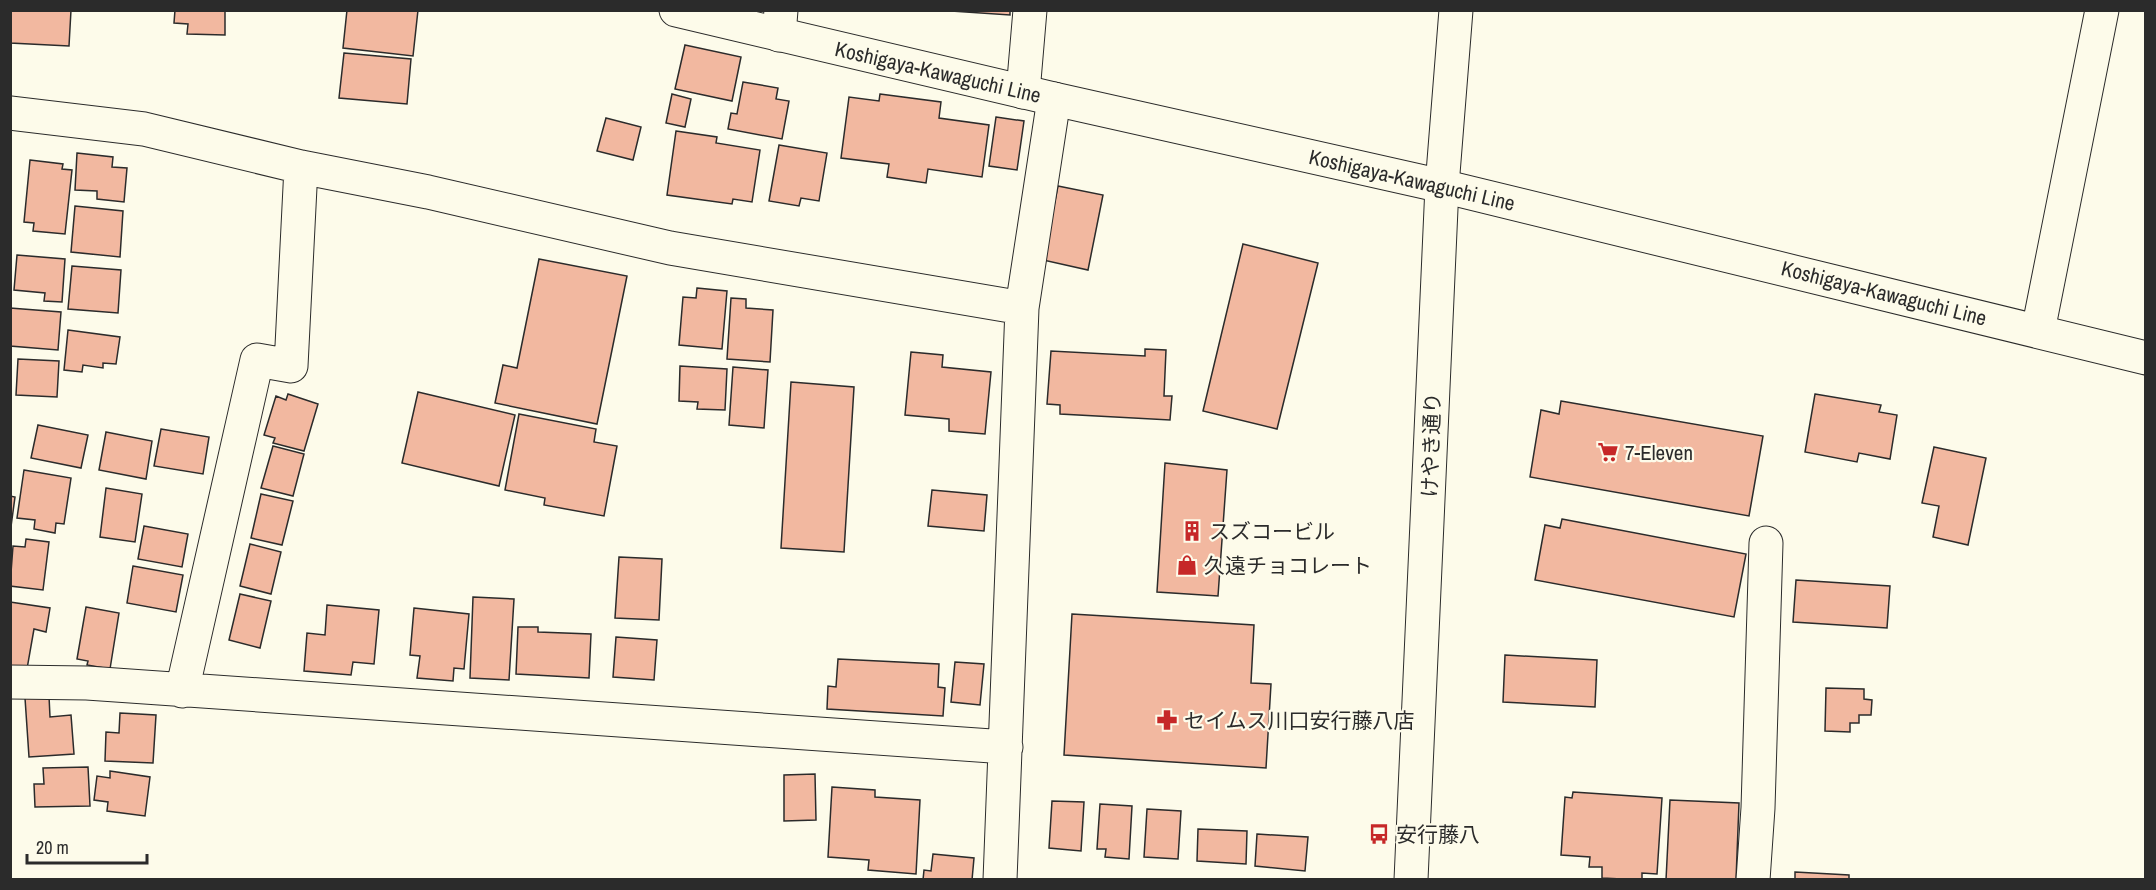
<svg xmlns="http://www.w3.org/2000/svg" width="2156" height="890" font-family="'Archivo Narrow','Noto Sans JP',sans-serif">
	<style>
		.building { fill: #f2b8a0; stroke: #2b2b2b; stroke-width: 1.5 }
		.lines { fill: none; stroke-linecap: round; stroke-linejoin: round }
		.minor-casing { stroke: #2b2b2b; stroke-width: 35 }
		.major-casing { stroke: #2b2b2b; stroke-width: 35 }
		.minor { stroke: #fdfbea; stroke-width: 33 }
		.major { stroke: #fdfbea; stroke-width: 33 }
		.labels { text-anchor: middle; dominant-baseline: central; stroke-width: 4.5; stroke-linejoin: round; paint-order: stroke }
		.street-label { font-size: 21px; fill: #2b2b2b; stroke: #fdfbea }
		.poi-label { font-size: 21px; fill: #2b2b2b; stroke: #fdfbea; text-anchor: start }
	</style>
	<rect width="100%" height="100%" fill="#fdfbea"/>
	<!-- building -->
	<path class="building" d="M10,10H71L69,46L10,43Z
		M175,10H225V35L187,34L188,24L174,23Z
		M347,10H418L413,56L343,48Z
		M936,10H1010V15Z
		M685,45L741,57L732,101L675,89Z
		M344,53L411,59L407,104L339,98Z
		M743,82L778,88L776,99L789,101L782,139L728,129L731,113L737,114Z
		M672,94L691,99L685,127L666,123Z
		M880,94L941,102L939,118L989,125L982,177L928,169L926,183L887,177L889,164L841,158L849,97L879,101Z
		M996,117L1024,121L1017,170L989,166Z
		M606,118L641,127L633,160L597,151Z
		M676,131L717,137L716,143L760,150L752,202L733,199L732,204L667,195Z
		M779,145L827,153L819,201L801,198L799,206L769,201Z
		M77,153L113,157L112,167L127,168L124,202L97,199V191L75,190Z
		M30,160L63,164L62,169L72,170L65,234L33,231L34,223L24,222Z
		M1058,186L1103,195L1088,270L1043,260Z
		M75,206L123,211L120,257L71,252Z
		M1243,244L1318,263L1277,429L1203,411Z
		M17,255L65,259L62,302L44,301L45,293L14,290Z
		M539,259L627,276L597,424L495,403L503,365L517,368Z
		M72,266L121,270L118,313L68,309Z
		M697,288L727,291L722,349L679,345L683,297L696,298Z
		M731,298L746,299V308L773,310L770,362L727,359Z
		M10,308L61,312L58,350L10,346Z
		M68,330L120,337L116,364L103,363V368L83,365L82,372L64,370Z
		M1145,349L1166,350L1164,396H1172L1170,420L1060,414V405L1047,404L1051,351L1145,356Z
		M911,352L943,355L942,367L991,372L985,434L949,431V419L905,415Z
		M18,359L59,361L57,397L16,395Z
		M680,366L727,369L725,410L697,409L698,402L679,401Z
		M733,367L768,370L764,428L729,425Z
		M791,382L854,387L844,552L781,548Z
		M418,392L515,415L499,486L402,463Z
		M288,394L318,404L304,451L273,443L275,438L264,435L276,396L286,400Z
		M1815,394L1881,405L1879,412L1897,415L1890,459L1859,453L1857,462L1805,452Z
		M1561,401L1763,436L1749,516L1530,477L1541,410L1559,414Z
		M519,414L596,429L594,442L617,446L604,516L544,505L545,498L505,490Z
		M38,425L88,435L81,468L31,458Z
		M161,429L209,437L203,474L154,466Z
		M106,432L152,441L146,479L99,470Z
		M273,446L304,454L293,496L261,488Z
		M1934,447L1986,458L1968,545L1933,537L1939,506L1922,503Z
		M1165,463L1227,470L1218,596L1157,592Z
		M24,470L71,478L64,524L56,523L55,533L34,529L35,520L17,518Z
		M106,488L142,494L135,542L100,537Z
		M932,490L987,495L984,531L928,526Z
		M261,494L293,501L282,545L251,538Z
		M10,496L15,497L10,534Z
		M1562,519L1746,554L1734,617L1535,580L1545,525L1560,528Z
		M144,526L188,534L182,567L138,559Z
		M26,539L49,542L43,590L10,586L13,546L25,547Z
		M250,544L281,552L271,594L240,586Z
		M619,557L662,559L659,620L615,618Z
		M133,566L183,575L176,612L127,603Z
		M1796,580L1890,586L1887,628L1793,622Z
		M240,594L271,601L260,648L229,640Z
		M473,597L514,599L509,680L470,678Z
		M10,602L50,608L46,632L34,629L27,669L10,666Z
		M327,605L379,610L374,664L353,662L351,675L304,671L307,633L325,635Z
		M86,607L119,613L110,669L87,665L88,661L77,659Z
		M414,608L469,614L464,669L454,668L453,681L417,678L420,656L410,655Z
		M1072,614L1254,625L1251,683L1271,684L1266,768L1064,755Z
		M518,627H538V632L591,634L589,678L516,674Z
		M616,637L657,640L654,680L613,677Z
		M1505,655L1597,660L1595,707L1503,702Z
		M838,659L939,664L938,687L945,688L943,716L827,709L828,686L836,687Z
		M955,662L984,664L980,705L951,702Z
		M1826,688L1864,689V699L1872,700L1871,715H1859V723H1850V732L1825,731Z
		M49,696L50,717L71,715L74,754L29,757L25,698Z
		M120,713L156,715L153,763L105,761L106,732L119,733Z
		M88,767L90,806L35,807L34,784H44L43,768Z
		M110,771L150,777L145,816L107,811L108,802L94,800L97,776L110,778Z
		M815,774L816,820L784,821V775Z
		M832,787L875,790V797L920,800L916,874L868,870L869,860L828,857Z
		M1573,792L1662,798L1657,874L1642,873V880L1602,878V867H1589L1590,857L1561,855L1565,797L1572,798Z
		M1670,800L1739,803L1736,880H1666Z
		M1052,801L1084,802L1081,851L1049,848Z
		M1100,804L1132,806L1129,859L1105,857L1106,849H1097Z
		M1147,809L1181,811L1178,859L1144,857Z
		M1198,829L1247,831L1246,864L1197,861Z
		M1257,834L1308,837L1305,871L1255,866Z
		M933,854L974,858L972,880H923L924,870L931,871Z
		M1795,872L1849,875V880H1795Z"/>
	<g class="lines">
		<!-- minor casing -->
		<g class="minor-casing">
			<path id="minor" d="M779,35L781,10
				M1023,92L1030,10
				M10,113L144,129L301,167L428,192L670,248L1022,308
				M2038,331L2102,10
				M10,682L87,683L1006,747
				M182,691L257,360L291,366L301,167
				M1000,880L1022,308L1054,99
				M1411,880L1442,186L1456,10
				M1753,880L1758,808L1766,543"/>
		</g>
		<!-- major casing -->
		<g class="major-casing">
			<path id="major" d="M676,10L1054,99L1442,186L2146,358"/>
		</g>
		<!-- minor -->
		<use href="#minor" class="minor"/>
		<!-- major -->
		<use href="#major" class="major"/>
	</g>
	<!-- icons -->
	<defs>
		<g id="supermarket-bare" transform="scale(1.62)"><path d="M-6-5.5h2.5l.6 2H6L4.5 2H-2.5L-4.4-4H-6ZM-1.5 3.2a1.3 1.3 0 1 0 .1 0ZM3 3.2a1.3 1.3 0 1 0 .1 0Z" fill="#c62828" stroke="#fdfbea" stroke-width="2.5" paint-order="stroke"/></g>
		<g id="building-bare" transform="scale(1.62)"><path d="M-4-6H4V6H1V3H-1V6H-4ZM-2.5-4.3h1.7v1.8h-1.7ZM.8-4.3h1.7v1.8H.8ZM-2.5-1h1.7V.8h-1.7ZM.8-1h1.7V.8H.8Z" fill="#c62828" stroke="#fdfbea" stroke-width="2.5" paint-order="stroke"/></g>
		<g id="shop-bare" transform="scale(1.62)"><path d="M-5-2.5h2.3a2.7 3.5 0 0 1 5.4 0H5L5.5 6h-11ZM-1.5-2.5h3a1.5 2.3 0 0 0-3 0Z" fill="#c62828" stroke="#fdfbea" stroke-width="2.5" paint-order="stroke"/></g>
		<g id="pharmacy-bare" transform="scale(1.62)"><path d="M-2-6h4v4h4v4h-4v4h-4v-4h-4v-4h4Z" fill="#c62828" stroke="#fdfbea" stroke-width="2.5" paint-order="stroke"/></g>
		<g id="bus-bare" transform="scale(1.62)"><path d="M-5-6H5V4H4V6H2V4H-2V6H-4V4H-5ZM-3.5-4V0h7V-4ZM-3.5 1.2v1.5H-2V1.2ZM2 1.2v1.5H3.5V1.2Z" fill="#c62828" stroke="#fdfbea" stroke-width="2.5" paint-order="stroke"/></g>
	</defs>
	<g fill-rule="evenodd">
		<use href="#supermarket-bare" x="1608" y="452"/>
		<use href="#building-bare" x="1192" y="531"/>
		<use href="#shop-bare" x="1187" y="565"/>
		<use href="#pharmacy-bare" x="1167" y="720"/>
		<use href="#bus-bare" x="1379" y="834"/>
	</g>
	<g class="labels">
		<!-- street labels -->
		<g class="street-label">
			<text transform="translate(938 72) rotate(13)">Koshigaya-Kawaguchi Line</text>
			<text transform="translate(1412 180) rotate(13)">Koshigaya-Kawaguchi Line</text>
			<text transform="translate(1884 293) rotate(14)">Koshigaya-Kawaguchi Line</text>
			<text transform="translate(1431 445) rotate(-88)">けやき通り</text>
		</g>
		<!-- poi labels -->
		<g class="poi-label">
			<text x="1625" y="452">7-Eleven</text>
			<text x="1209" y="531">スズコービル</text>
			<text x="1204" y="565">久遠チョコレート</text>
			<text x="1184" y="720">セイムス川口安行藤八店</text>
			<text x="1396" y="834">安行藤八</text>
		</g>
	</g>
	<!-- border -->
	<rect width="2156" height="890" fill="none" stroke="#2b2b2b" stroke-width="24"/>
	<!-- scale -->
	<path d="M27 854v9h120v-9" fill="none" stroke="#2b2b2b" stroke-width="3"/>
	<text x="36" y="854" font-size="18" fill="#2b2b2b" stroke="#fdfbea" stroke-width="4.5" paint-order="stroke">20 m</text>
</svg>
